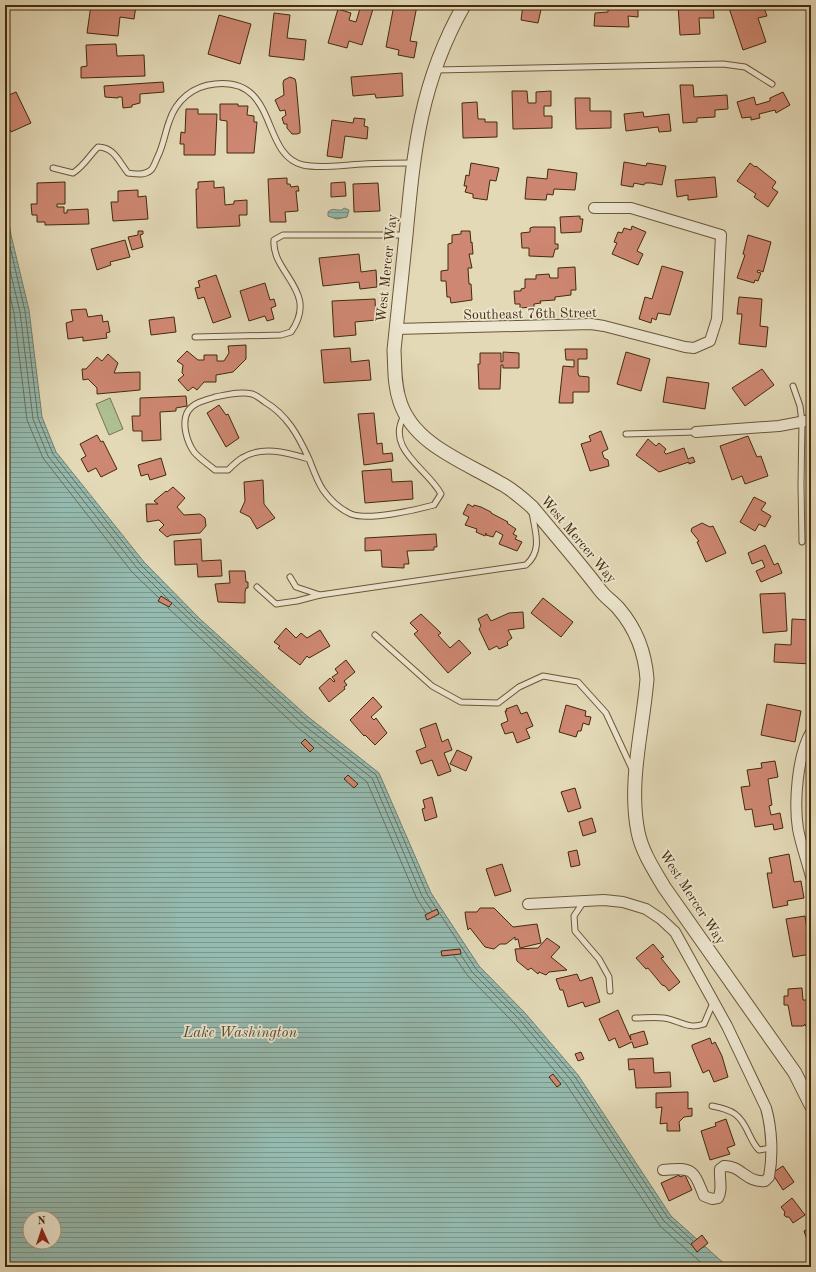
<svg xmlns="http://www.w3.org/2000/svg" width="816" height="1272" font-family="'Old Standard TT',serif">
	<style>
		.pitch { fill: #aec092; stroke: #78754e }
		.water { fill: url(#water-rules); stroke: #74806d; fill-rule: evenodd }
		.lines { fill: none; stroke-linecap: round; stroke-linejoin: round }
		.shore { stroke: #6c725d; stroke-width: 1 }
		.building { fill: #ce8772; stroke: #432a0b }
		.service-casing { stroke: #6b5636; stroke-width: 7 }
		.minor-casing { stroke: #6b5636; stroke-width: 12 }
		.tertiary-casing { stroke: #6b5636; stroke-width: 15 }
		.service { stroke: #ede6d0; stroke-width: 5 }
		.minor { stroke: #ede6d0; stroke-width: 10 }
		.tertiary { stroke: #ede6d0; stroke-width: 13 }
		.labels { text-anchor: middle; stroke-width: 3.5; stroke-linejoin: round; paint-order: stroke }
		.street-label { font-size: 14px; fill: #432a0b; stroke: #ede6d0 }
		.water-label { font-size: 15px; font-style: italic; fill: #584e34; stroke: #ede6d0 }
	</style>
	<defs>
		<pattern id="water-rules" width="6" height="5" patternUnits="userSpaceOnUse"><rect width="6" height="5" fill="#95baaf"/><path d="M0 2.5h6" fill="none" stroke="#7b978d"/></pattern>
	</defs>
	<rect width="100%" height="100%" fill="#e3d9b7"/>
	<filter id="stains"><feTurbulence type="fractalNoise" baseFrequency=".005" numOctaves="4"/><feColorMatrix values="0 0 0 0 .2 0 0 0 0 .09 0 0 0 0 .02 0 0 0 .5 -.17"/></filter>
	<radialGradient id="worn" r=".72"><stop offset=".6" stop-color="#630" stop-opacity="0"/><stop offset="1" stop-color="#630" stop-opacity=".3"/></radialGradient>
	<path class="pitch" d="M110,398L123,429L109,435L96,404Z"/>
	<g class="water">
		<path d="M5,203L11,235L29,310L42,417L56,452L144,562L200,619L307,716L379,773L431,893L479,966L525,1013L578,1075L671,1216L728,1267H5ZM30,1218H54V1242H30Z"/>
		<path d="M344,208L349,210L347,217L337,219L328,216V212C333,207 336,211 342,210Z"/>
	</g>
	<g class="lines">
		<g class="shore">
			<path d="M5,225L25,311L38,418L53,454L141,565L197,621L305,719L376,775L427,894L436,908"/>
			<path d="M5,250L20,312L33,419L48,456L137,568L169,600"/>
			<path d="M5,275L14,313L27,420L43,458L132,572L159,598"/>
			<path d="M173,604L301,723L372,778L422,896L432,911"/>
			<path d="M168,608L297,727L367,782L417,899L426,913"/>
			<path d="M440,914L476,969L522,1016L575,1077L668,1218L693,1241"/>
			<path d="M461,955L472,972L519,1019L571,1080L664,1221L691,1245"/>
			<path d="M454,956L468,976L514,1023L566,1084L660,1226L706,1267"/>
		</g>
	</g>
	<g class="building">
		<path d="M91,5L136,6L134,19L120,17L118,36L87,33Z"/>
		<path d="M361,5L373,9L362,45L349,41L347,48L328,43L338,9L351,13L349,20L356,22Z"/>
		<path d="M394,5L417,6L410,41L417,42L414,58L398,55L399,50L386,47Z"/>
		<path d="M523,5H542L538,23L521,20Z"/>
		<path d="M608,5H638V17L628,16L629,27L594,26L595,13L608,12Z"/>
		<path d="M678,5H713L714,18H699L700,34L680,35Z"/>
		<path d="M728,5H763L767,16L758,18L766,42L743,50Z"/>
		<path d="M274,13L290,15L287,38L306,40L304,60L269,56Z"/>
		<path d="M219,15L251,24L240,64L208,54Z"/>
		<path d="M116,44L117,56L144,55L145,76L81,78V67L87,66L86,45Z"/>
		<path d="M402,73L403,96L376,98L375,94L353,96L351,77Z"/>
		<path d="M290,77L295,79L296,83L300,128V133L297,134H292L287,128V124H284L282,118L286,115L285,110L280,111L275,100L284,95L283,83L284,80Z"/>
		<path d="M163,82L164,92L140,94V103L132,105V107L123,108L122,97H118V98L105,97L104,86Z"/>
		<path d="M680,85H693L694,97L727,95L728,109L715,110V117L697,118V122L683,123Z"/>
		<path d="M5,91H7L9,95L16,92L31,123L11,132L6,122L5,123Z"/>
		<path d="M512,91H527L528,103H536V92L551,91V106H544V116H552V128L513,129Z"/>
		<path d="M783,92L790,105L776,113L775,110L759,114L760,118L751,120V117L742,118L737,102L754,97L756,105L770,101V98Z"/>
		<path d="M575,98H590V111H611V128L576,129Z"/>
		<path d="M477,102L478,119H485V122H497V137L463,138L462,103Z"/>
		<path d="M220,104H238V106H248L247,115L254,116V122H257L254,153H227V121L220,120Z"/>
		<path d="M186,109H198V114H217L215,155H184V144H180L181,132L185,133Z"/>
		<path d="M643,112L644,117L669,114L671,131L659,132L658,127L626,131L624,114Z"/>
		<path d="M354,118L365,119L364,126L368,127L367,139L345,136L342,158L327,156L332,120L353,123Z"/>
		<path d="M624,162L646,166L647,163L666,166L662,185L651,183H645L644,185L634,183L633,187L621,185Z"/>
		<path d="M471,163L499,168L496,181L490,180L487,200L473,198V194L465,192L467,186H464L466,175L469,176Z"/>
		<path d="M750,163L755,167L756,166L776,182L772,188L778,192L768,207L754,197L756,194L737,181Z"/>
		<path d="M548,169L577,173L575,190L554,189L553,195L547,194L546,200L525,199L527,177L547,179Z"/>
		<path d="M715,177L717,197L688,200V195L677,197L675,180Z"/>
		<path d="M287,178V184H290L291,187L298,186L299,191H296L298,211L285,212L286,222H270L268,179Z"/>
		<path d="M214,181V188L224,187L225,205L234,204V201L247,200V215H239L240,226L197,228L196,189H198V182Z"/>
		<path d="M65,182V204H57V207H64V213H67V210L88,209L89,224L45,225V222H37V215H32L31,204H37V183Z"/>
		<path d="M345,182L346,196L331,197V183Z"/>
		<path d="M378,183L380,211L354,212L353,184Z"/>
		<path d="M138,190V197L146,196L148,219L113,221L111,202H118V191Z"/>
		<path d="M580,216V219H583L581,232L561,233L560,217Z"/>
		<path d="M632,226L646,232L637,251L643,254L638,265L612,254L617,243L614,242L618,232L622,233L624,228L631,230Z"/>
		<path d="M533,227H555V244H558V249H555L553,257L529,256V248H522L521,233L530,232V228Z"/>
		<path d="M138,231H143V234L140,235L143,247L132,250L128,237L138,235Z"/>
		<path d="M461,231H470L471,243L472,242L473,254H469L472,268H468L469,284H471L472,300L451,303L450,297H447L446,281H441V271L448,270V244L452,243V235L461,234Z"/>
		<path d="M748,235L771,242L763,272L758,270L757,272L761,273L758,281L755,280L754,283L737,278L745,255L743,254Z"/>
		<path d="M125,240L130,257L110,262L111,265L97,270L91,249Z"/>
		<path d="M359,254L361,272L376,270L377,287L360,289L359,282L323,286L319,258Z"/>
		<path d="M662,266L683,272L670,315L658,313L656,320L652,318L651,323L639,319L645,297L652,299Z"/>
		<path d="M575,267L576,290H571V295L555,297V300L540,301L541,303L534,304V307L520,308V304H515L514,291H521V289L525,288V279H536V275L549,274L550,278H558V268Z"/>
		<path d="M216,275L231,317L213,323L204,297L198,299L195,288L200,287L198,281Z"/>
		<path d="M265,283L270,300L274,299L276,306L271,308L274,319L267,321L265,316L249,321L240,291Z"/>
		<path d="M739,297L762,299L760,326L768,327L766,347L739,344L742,314H737Z"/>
		<path d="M375,299L376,320L355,322L356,335L334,337L332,301Z"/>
		<path d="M86,309L88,317L102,315L103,322L108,321L110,332L106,333L107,338L83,341V337L68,339L66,323L73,321L71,310Z"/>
		<path d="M174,317L176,332L151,335L149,320Z"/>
		<path d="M246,345V359L233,372L216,375V382H204L197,390L193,387L188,391L178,380L184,375L182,373L183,365L177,361L187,351L198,360H204V355H217V361H224L229,353L228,346Z"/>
		<path d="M350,348L351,362L369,360L371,380L324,383L321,350Z"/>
		<path d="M565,349H587V359H578V373L579,376L589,377V392H573V403H559L563,366L574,367V360H566Z"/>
		<path d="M503,352L519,353V368H503V365H501L500,389H479L478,364H480V353H501V362L503,361Z"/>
		<path d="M626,352L650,359L641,391L617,384Z"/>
		<path d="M108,354L118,363L114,373L140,372V390L97,394V388L88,379L83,380L82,369H86L97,357L102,361Z"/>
		<path d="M762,369L774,385L745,406L732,388Z"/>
		<path d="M667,377L709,383L705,409L663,402Z"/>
		<path d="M186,396L187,406L176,408V411L160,412L161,440L142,441V431H133L132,416H140V398Z"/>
		<path d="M219,405L226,415L228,414L239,438L226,447L207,413Z"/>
		<path d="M374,413L377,444L382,443L383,454L392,453L393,461L364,465L358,414Z"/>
		<path d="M601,431L608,449L602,452L604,458L608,460L609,466L590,471L581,444L591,441L589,436Z"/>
		<path d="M97,435L101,442L103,441L117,469L101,477L96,468L88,472L81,459L86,456L80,444Z"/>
		<path d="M748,436L757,457L761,456L768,476L745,484L742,476L732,480L720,446Z"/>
		<path d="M648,439L656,446L659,443L666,449L664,452L666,454L684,448L688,459L693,457L695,462L689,464V462L659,472L636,455Z"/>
		<path d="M161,458L166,475L150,480L148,474L141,476L138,465Z"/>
		<path d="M391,469L392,482L412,481L413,499L365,503L362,471Z"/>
		<path d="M263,480L264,504L275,518L257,529L250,517L240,512L245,501L244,482Z"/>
		<path d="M173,487L185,498L177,507L184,515L200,514L205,518L206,526L200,533L171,535L167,537L159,530L164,525L159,520L147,522L146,504H158L154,501L166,491L167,492Z"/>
		<path d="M754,497L766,503L761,510L771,516L765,527L759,524L755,531L740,522Z"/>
		<path d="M468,504L473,507L474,505L481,507L491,512V513L508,522L507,523L516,529L513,534L517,536L515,539L522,542L517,551L499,544L503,535L496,531L493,537L486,535V533L485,536L476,532L477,529L465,525L469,517L463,514Z"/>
		<path d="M702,523L710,527L713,526L726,553L706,562L697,542L699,541L691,531L692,528Z"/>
		<path d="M436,534L437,547H434V550L407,551L409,564H404V568L382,567L381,550L365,551V538Z"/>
		<path d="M201,539L202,561L221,560L222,576L198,577L197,564L175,565L174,541Z"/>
		<path d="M765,545L774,565L778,563L782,573L761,582L756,571L765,567L762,560L752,564L748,553Z"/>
		<path d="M229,571H245L246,582H248V588H246L245,592V603L218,602L215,584L230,583Z"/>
		<path d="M785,593L787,631L763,633L760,594Z"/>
		<path d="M161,596L172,603L169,607L158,601Z"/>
		<path d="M543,598L573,622L561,637L531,613Z"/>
		<path d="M523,612L524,628L508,630L512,638L507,642L508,645L499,649L497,646L489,650L479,629L481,626L478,619L487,614L491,621L509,613Z"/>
		<path d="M421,614L441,633L438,635L450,648L459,640L471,653L448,673L414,634L418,631L410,623Z"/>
		<path d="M792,619L811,620V664L774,662L775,644L791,645Z"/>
		<path d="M286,628L296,638L301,633L307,638L320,630L330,646L309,658L307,656L300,665L278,648L280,646L274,642Z"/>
		<path d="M346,660L355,672L344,681L347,685L344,687L345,689L329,702L319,688L330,678L334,682L335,681L332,677L338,673L335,669Z"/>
		<path d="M373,697L382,707L371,717L374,720L376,718L387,733L375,745L365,735L364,736L350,720Z"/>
		<path d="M767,704L801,711L795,742L761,735Z"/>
		<path d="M517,705L521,714L527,712L533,726L526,729L530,738L517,743L513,732L505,734L501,724L508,721L505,711H507L506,709Z"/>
		<path d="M566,705L586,711L585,716L591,717L589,725L583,723L581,731H578L576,737L559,732Z"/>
		<path d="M436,723L442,742L448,739L452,750L444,753L451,771L438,776L432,760L421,764L416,751L426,747L420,729Z"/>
		<path d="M305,739L314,748L310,752L301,743Z"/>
		<path d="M457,750L472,757L466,771L450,764Z"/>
		<path d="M775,761L778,777L768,779L772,805L769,806L771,815L780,813L783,828L774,830L773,824L755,827L752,809L745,810L741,787L750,786L747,770L762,768L761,763Z"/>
		<path d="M348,775L358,784L354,788L344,779Z"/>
		<path d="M575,788L581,808L568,812L561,792Z"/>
		<path d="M432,797L437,817L425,821L422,809L425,808L423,800Z"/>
		<path d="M592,818L596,832L583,836L579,822Z"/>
		<path d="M577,850L580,865L571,867L568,852Z"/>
		<path d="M789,854L794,882L801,881L804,898L787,901L788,905L773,908L767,873H772L769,858Z"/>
		<path d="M502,864L511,891L495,896L486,869Z"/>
		<path d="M480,908H494L513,927L537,924L541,943L520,948L518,939L515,940V937L506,944H500L494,949L485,947L470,928L468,930L466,920L465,912H477Z"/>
		<path d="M437,909L439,914L427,920L425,915Z"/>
		<path d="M805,916L808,936H811V954L793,957L786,919Z"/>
		<path d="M547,938L560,947L551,957L567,970L549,972L546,975L539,972L538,974L531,968L528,970L517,961L515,949L538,948Z"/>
		<path d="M653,944L664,957L661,958L680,982L669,991L665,986L662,985L648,968L646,969L636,958Z"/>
		<path d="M460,949L461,954L442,956L441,951Z"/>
		<path d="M577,974L580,981L592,977L600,1002L585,1007L583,1002L568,1007L563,990H560L556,979Z"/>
		<path d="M802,988L803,1000H807V1008H809L810,1018H811V1029V1025L805,1026V1024L803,1026H792L788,1005H784V996H788V989Z"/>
		<path d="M618,1010L631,1040L630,1035L644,1031L648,1044L634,1048L632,1042L619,1048L615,1038L609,1041L599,1019Z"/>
		<path d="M710,1038L712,1044L715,1042L722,1056L728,1077L714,1082L709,1070L703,1073L692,1047V1045Z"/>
		<path d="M581,1052L584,1059L578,1061L575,1054Z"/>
		<path d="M653,1058L654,1073L670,1072L671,1087L636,1088L634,1069L629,1070L628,1059Z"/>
		<path d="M553,1074L561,1084L557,1087L549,1077Z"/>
		<path d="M688,1092V1109L692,1108V1116L684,1117L679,1122L680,1131H667V1123L660,1124L662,1107L656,1108V1093Z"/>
		<path d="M726,1119L735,1145L727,1148L730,1154L710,1160L701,1131L716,1126L715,1123Z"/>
		<path d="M783,1166L794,1182L783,1190L772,1173Z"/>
		<path d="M679,1175L680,1177L685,1175L692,1190L669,1201L661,1183Z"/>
		<path d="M792,1198L805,1215L793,1223L789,1217H786L784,1215L785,1212L781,1207Z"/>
		<path d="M811,1227V1247L810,1248L804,1231Z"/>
		<path d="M702,1235L708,1243L697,1252L691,1244Z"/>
	</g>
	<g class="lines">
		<g class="service-casing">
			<g id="service">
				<path d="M436,70L723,64L745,67L772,84"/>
				<path d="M53,168L73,173C84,166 89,156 98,147C114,147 119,162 128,173C136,174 144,176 151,170C154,167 156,160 158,156C163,146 165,133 169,122C176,100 193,86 215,84C279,77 260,155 303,165C317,168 335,166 349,165C370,163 391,163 412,163"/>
				<path d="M195,337L281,335L291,332C320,291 271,273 274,240L283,235H405"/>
				<path d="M793,386L800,406L802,422L801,485L802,542"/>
				<path d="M626,434L696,432"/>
				<path d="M309,459C298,435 287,415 265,402C261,399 256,395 252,394C240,391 226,395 215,397C206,400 194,402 188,411C181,423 187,442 194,452C200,459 208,464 215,470H228C232,466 237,461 242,458C262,445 288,453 309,459C313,469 317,481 323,490C330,500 340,509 351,514C368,521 416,510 434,505L441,494C428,469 385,449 404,416"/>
				<path d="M257,587L276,604L297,601L320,595L296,587L290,577"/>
				<path d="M320,595L526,565C543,550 535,532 532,512"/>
				<path d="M375,635L432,686L461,702L498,703L519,687L543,676L578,682L606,713L632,769"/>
				<path d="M584,901L574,916L575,931L599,959L609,977L610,991"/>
				<path d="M635,1018C644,1018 654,1017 664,1018C679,1020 688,1030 704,1024L713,1003"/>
				<path d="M712,1106C733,1110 740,1114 749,1134C752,1140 754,1145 759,1150L771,1148"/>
			</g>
		</g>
		<g class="minor-casing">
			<g id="minor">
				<path d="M396,329L591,324L604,326L685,347L694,348L710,341L717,319L721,235L631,208H594"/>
				<path d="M696,432L779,426L811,420"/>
				<path d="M811,732C797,756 794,803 798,829C801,845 807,861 811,877"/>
				<path d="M528,904L604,900L623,902L646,909L661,919L675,932L727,1026L766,1108C772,1129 773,1156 769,1177L765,1181C746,1183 741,1165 724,1166L720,1169C719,1178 723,1190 718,1198L712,1199L704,1196C693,1169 693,1167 663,1170"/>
			</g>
		</g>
		<g class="tertiary-casing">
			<path id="tertiary" d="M464,5C420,83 414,149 406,235C402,274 398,312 394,350C395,368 394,385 400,402C414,445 465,462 500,483C512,489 522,498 532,507C554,534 578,561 600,590C605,597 613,602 619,609C637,630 645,652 647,679C643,729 628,782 638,832C642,852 654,870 664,887L795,1073L811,1105"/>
		</g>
		<use href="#service" class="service"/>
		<use href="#minor" class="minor"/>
		<use href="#tertiary" class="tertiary"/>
	</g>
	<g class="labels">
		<g class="street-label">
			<text transform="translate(386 268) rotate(-84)" y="5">West Mercer Way</text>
			<text transform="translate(530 313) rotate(-1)" y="5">Southeast 76th Street</text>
			<text transform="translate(579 539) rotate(50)" y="5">West Mercer Way</text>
			<text transform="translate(693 897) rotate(57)" y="5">West Mercer Way</text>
		</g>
		<g class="water-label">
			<text x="240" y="1037">Lake Washington</text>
		</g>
	</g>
	<rect width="816" height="1272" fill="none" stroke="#e3d9b7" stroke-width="20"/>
	<rect x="6" y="6" width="804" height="1260" fill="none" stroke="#432a0b" stroke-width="2"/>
	<rect x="10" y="10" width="796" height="1252" fill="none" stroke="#432a0b"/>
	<g transform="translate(42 1230) rotate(357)"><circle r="19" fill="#ede6d0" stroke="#a99b81"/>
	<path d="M0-3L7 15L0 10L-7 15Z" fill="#8f2418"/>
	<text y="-6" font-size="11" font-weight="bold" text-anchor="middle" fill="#432a0b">N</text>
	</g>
	<rect width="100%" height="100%" filter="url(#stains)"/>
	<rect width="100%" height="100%" fill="url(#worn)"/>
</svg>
